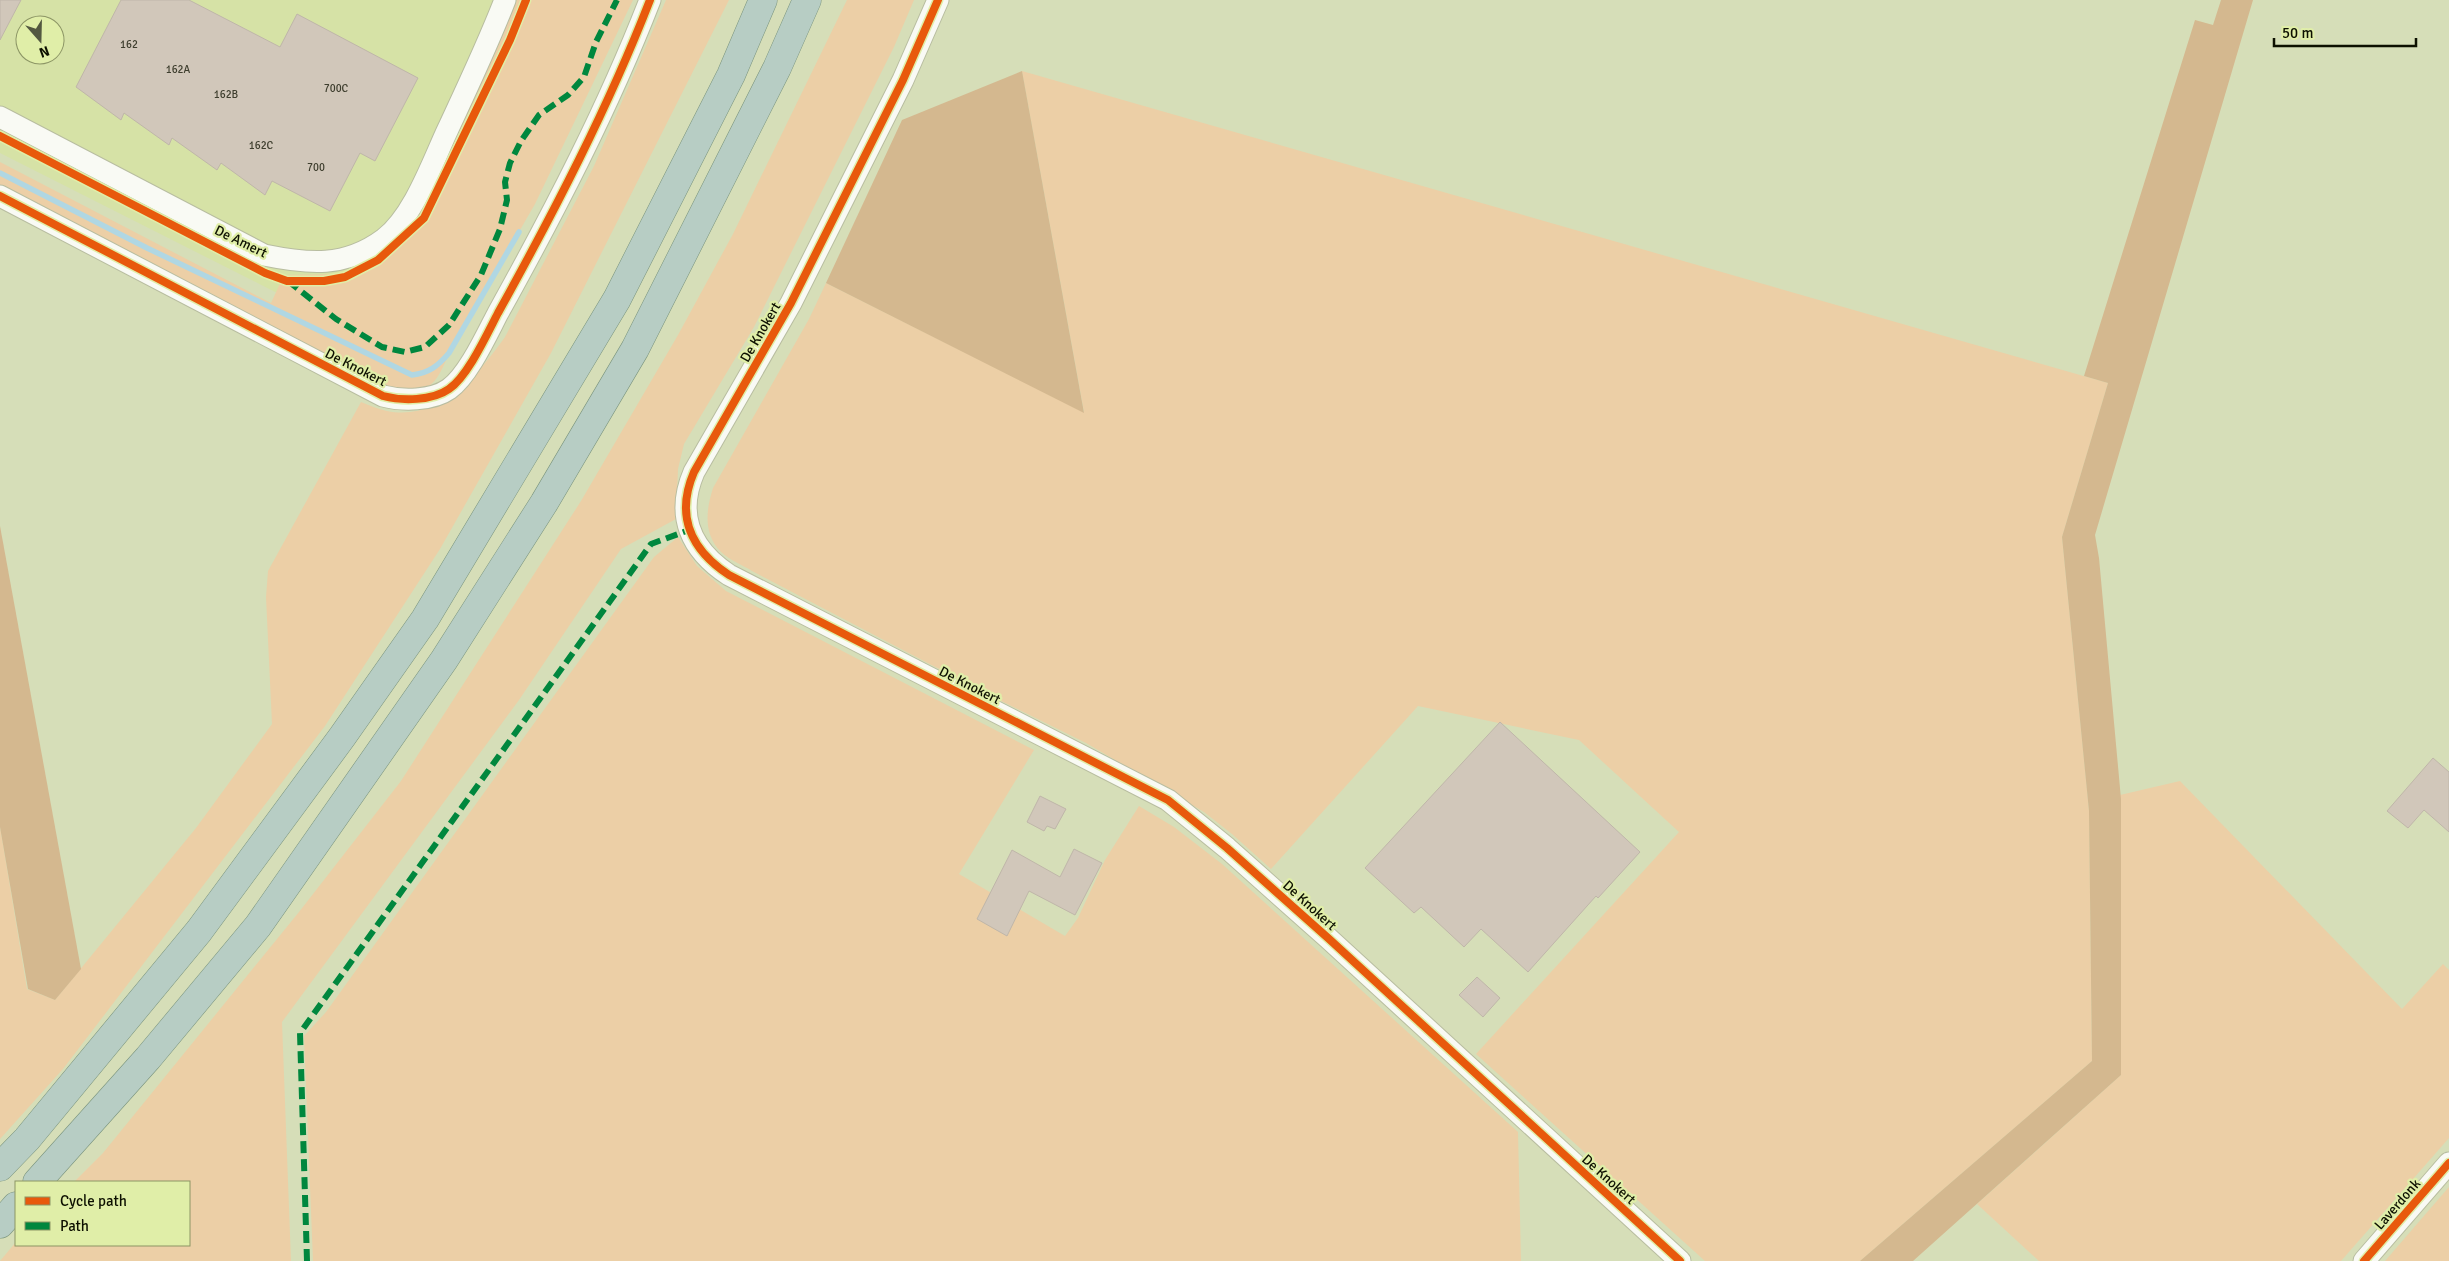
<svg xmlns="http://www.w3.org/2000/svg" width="2449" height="1261" font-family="Signika,sans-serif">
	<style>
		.built { fill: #d6e2a6; fill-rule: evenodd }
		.green { fill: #eccfa6 }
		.forest { fill: #d4b88f }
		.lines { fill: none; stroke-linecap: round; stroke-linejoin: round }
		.stream { stroke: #b0d7e3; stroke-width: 5.5 }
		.building { fill: #d1c7ba; stroke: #bfb6a9 }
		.minor-casing { stroke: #b8bda0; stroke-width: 23 }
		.highway-casing { stroke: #79937d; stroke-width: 29 }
		.minor { stroke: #f9faf4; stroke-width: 21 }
		.highway { stroke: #b7cdc4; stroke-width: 28 }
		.quiet { stroke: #00873e; stroke-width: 6; stroke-dasharray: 12 6; stroke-linecap: butt }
		.cycleway-casing { stroke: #e0eea8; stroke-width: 11 }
		.cycleway { stroke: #e8590c; stroke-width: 8 }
		.labels { text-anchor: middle; stroke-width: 4.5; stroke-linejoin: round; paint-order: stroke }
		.number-label { font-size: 11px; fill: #3e3e2e }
		.street-label { font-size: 14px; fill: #0d1000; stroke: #e0eea8 }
	</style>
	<rect width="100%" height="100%" fill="#d6deb8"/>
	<path class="built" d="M0,0H538L376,303L291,300L0,153ZM25,25H55V55H25Z"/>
	<g class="green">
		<path d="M517,0H633L535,204L449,353C437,382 433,390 401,395L0,185V162L271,303L284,275L341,274L372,267L396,249L475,98Z"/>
		<path d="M666,0H729L551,353L440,549L325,726L63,1069L0,1139V827L27,989L55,1000L196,828L272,724L266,597L268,571L361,402C369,405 378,409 387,411C438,422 479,374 505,337L594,166Z"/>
		<path d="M847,0H914L894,47L754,327L684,444L678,469L676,519L621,549L519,700L282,1022L291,1261H0L16,1242V1245H189V1182H74L103,1153L299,912L401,781L581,501L678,335L733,234Z"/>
		<path d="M1022,71L2108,383L2062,537L2089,811L2092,1061L1860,1261H1705L1476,1054L1679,832L1579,740L1418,706L1271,869L1232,834L1204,812L1086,743L987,694L752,571C743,565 729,560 721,552C703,534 706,510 713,488L809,319L826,283L1084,412Z"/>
		<path d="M678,537L697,566L726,591L1034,750L959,874L1065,936L1078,918L1105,860L1139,806L1174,827L1222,864L1518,1132L1521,1261H313L304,1036L326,1012L654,557Z"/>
		<path d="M2180,781L2402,1009L2443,964L2449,970V1138L2341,1261H2039L1977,1204L2121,1075L2120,795Z"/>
		<path d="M2449,1187V1261H2385Z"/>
	</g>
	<g class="forest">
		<path d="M2221,0H2253L2095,535L2099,558L2121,799V1075L1913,1261H1860L2092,1061L2089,811L2062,537L2108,383L2084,376L2195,20L2213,25Z"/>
		<path d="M1022,71L1084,413L826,283L902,120Z"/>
		<path d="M0,526L81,969L55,1000L28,989L0,827Z"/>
	</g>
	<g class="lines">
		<path class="stream" d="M0,173L147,248L412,375C429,373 438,366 449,353L519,232"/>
	</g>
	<g class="building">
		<path d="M0,0H21L0,40Z"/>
		<path d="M121,0H189L280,47L297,14L418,78L375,161L360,153L330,211L272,181L265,195L221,163L217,170L172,138L169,145L124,113L121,120L76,87Z"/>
		<path d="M1500,722L1640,852L1598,898L1596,896L1528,972L1481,929L1464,947L1421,907L1414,913L1365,868Z"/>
		<path d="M2433,758L2449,772V832L2424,810L2408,828L2387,811Z"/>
		<path d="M1040,796L1066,809L1055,829L1047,826L1044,831L1027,822Z"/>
		<path d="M1074,849L1102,863L1075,915L1029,891L1007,936L977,919L1012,850L1060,877Z"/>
		<path d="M1477,977L1500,998L1483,1017L1459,995Z"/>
	</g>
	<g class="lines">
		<g class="minor-casing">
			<g id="minor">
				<path d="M938,0L903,80L791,303L694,472C675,516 691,550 729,575L1168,800L1227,848L1328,938L1680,1261"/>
				<path d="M0,117L264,255C308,264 345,268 384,239C414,216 432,163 448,129C468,86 488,44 505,0"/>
				<path d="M0,196L383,396C402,401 432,401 449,389C468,376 487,334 498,313C554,212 608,108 650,0"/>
				<path d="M2364,1261L2449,1163"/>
			</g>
		</g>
		<g class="highway-casing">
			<g id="highway">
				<path d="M0,1167L27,1139L199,931L342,737L425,619L617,299L731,75L763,0"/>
				<path d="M37,1182L148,1058L258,926L444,660L544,503L635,349L777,68L807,0"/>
				<path d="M0,1224L16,1206"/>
			</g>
		</g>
		<use href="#minor" class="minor"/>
		<use href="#highway" class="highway"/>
		<g class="quiet">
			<path d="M288,281L336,319L382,347L405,352L425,347L449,325L481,275L500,229L507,200L505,182L510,163L521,141L539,115L568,95L584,77L596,42L617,0"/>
			<path d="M307,1261L300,1033L651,544L689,530"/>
		</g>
		<g class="cycleway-casing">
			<g id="cycleway">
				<path d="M938,0L903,80L791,303L694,472C675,516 691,550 729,575L1168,800L1227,848L1328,938L1680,1261"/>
				<path d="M0,136L265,273L287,281H324L345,277L378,260L424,218L510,40L526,0"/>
				<path d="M0,196L383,396C402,401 432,401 449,389C468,376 487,334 498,313C554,212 608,108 650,0"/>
				<path d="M2364,1261L2449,1163"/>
			</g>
		</g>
		<use href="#cycleway" class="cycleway"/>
	</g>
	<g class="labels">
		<g class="number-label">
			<text x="129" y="48">162</text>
			<text x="178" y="73">162A</text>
			<text x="336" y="92">700C</text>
			<text x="226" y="98">162B</text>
			<text x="261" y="149">162C</text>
			<text x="316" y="171">700</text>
		</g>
		<g class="street-label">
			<text transform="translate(241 241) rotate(26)" y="5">De Amert</text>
			<text transform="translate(760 332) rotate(-60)" y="5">De Knokert</text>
			<text transform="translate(356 367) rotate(27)" y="5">De Knokert</text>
			<text transform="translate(970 685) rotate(27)" y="5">De Knokert</text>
			<text transform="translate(1310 905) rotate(42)" y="5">De Knokert</text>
			<text transform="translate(1609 1179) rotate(42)" y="5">De Knokert</text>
			<text transform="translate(2397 1204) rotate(-49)" y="5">Laverdonk</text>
		</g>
	</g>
	<rect x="15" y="1181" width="175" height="65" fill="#e0eea8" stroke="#8c9565"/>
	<rect x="25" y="1197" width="25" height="8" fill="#e8590c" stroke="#8c9565"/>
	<text x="60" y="1206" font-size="15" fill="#0d1000">Cycle path</text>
	<rect x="25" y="1222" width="25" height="8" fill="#00873e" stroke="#8c9565"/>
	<text x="60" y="1231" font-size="15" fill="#0d1000">Path</text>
	<g transform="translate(40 40) rotate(160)"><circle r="24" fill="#e0eea8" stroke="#8c9565"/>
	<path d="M0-4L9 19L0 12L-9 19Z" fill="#535840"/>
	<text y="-8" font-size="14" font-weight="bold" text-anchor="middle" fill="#0d1000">N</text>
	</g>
	<path d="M2274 38v8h142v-8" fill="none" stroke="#0d1000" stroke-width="2.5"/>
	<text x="2282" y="38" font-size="15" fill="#0d1000" stroke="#e0eea8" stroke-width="4" paint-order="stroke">50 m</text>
</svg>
